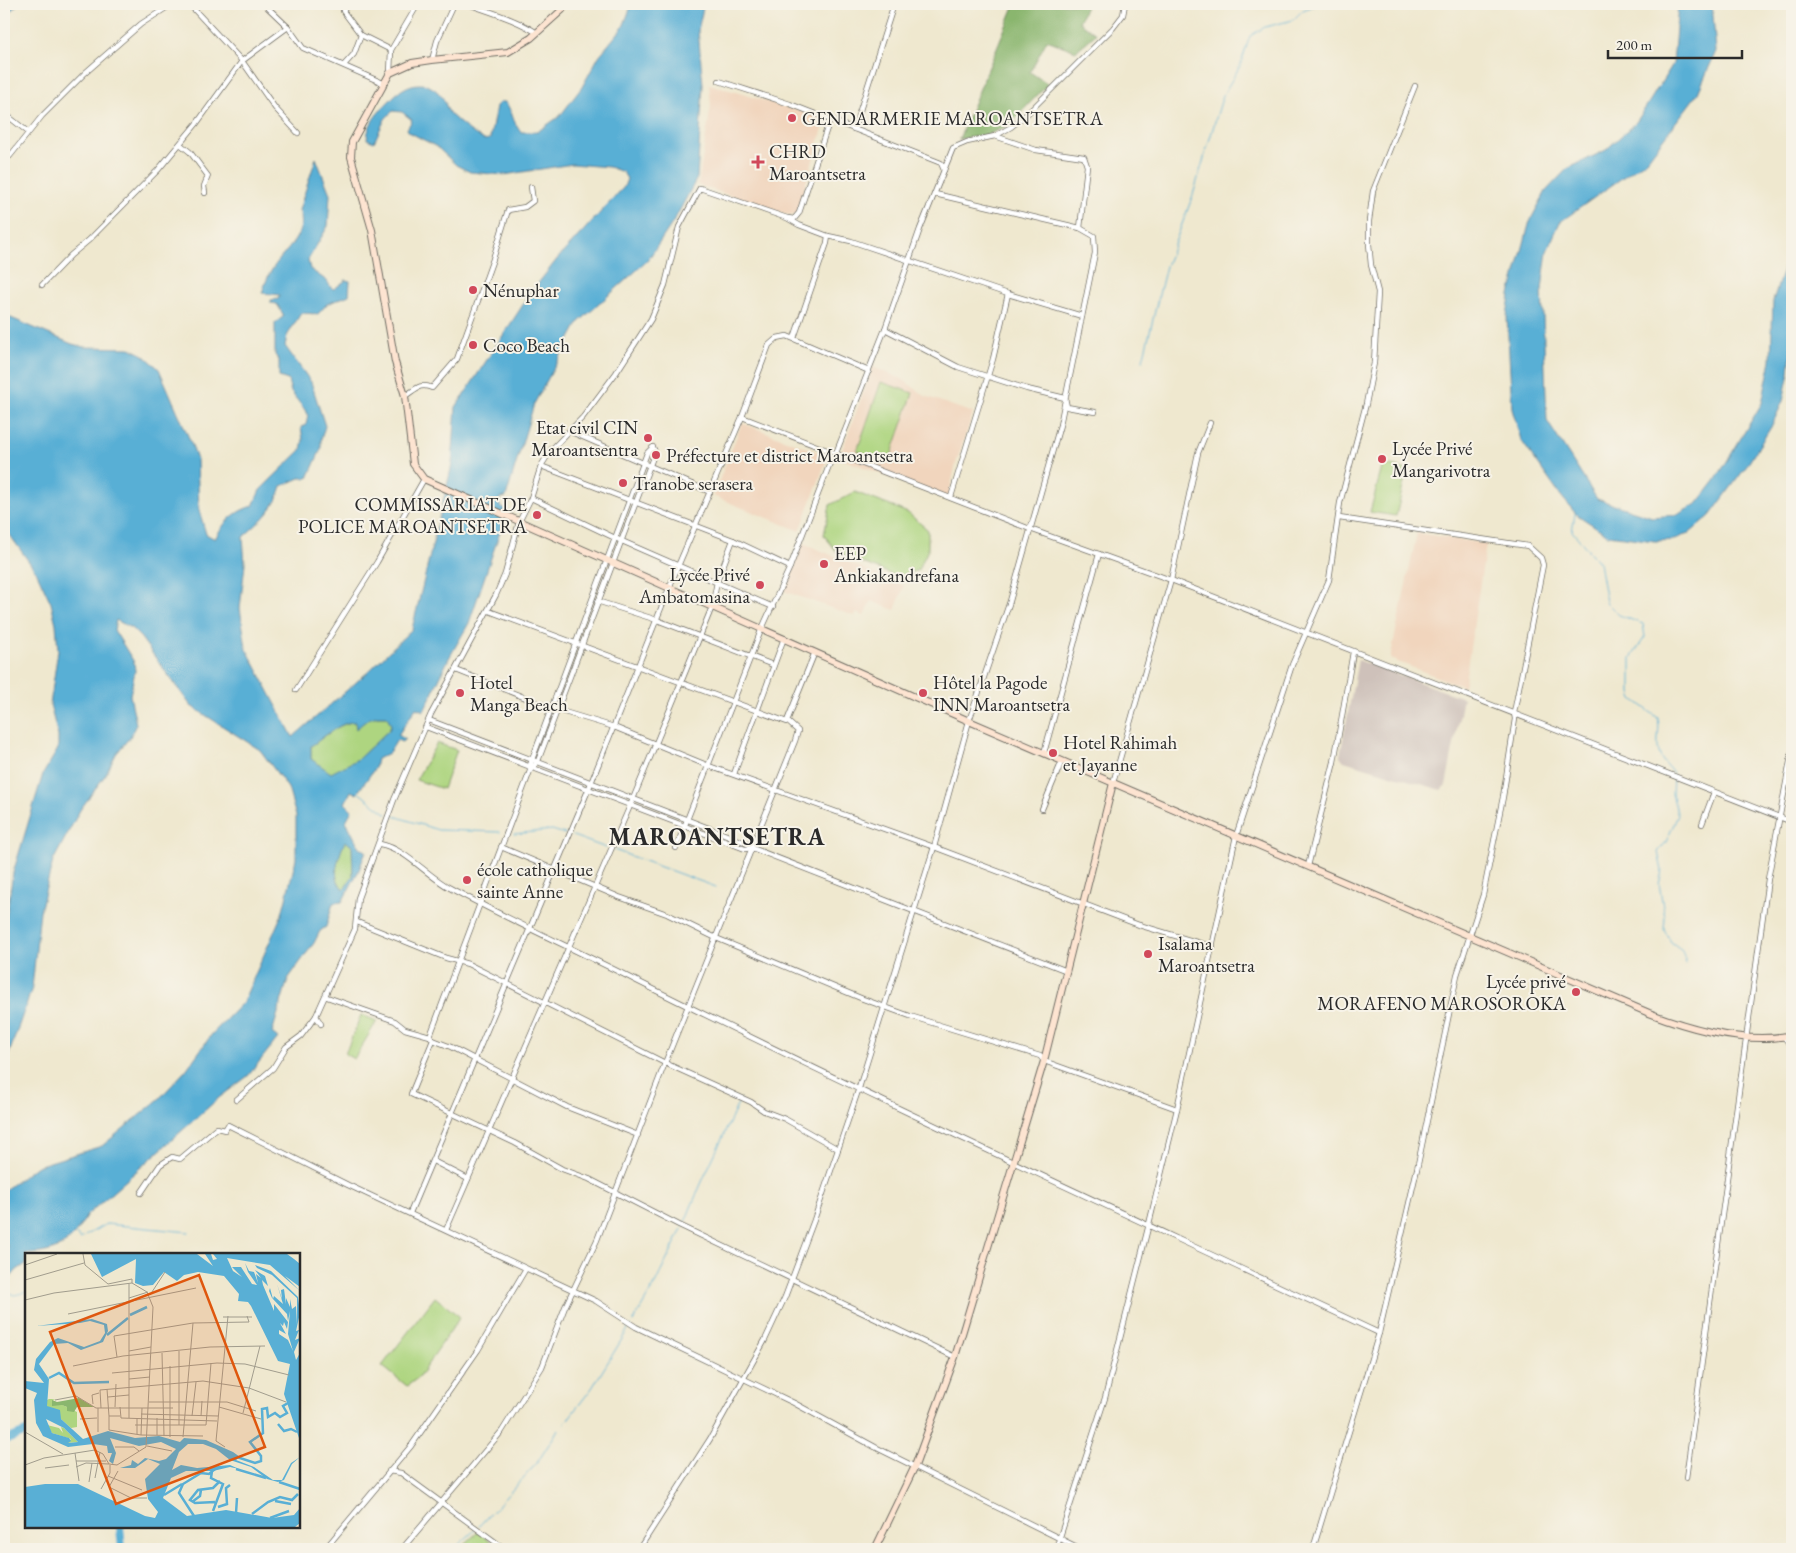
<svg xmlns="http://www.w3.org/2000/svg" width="1796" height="1553" font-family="'EB Garamond',serif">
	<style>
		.built { fill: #f1d5bd }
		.industrial { fill: #cec1ba }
		.green { fill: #aed580; stroke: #6c8056 }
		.forest { fill: #8ab66e; stroke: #5a704c }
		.water { fill: #59afd5; stroke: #426d80; fill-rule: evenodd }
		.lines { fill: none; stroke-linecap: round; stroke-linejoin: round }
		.stream { stroke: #59afd5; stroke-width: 1 }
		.river { stroke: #59afd5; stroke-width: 8 }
		.street-casing { stroke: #706d64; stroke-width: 6 }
		.secondary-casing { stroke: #706d64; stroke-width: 8 }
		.street { stroke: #fff; stroke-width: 4.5 }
		.secondary { stroke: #fde4d1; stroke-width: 6 }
		.poi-dot { fill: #d1495b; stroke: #f7f3e8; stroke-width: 2 }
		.labels { text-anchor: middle; stroke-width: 4; stroke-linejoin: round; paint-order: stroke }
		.poi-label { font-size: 19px; fill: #2b2b2b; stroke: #f7f3e8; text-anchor: start }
		.district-label { font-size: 24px; font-weight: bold; letter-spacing: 1px; fill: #2b2b2b; stroke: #f7f3e8 }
		.inset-river { fill: none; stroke: #59afd5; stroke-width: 2.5 }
		.inset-road { fill: none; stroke: #a19c8d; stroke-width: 1 }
		.view { fill: #df570e; fill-opacity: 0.15; stroke: #df570e; stroke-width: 2.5 }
		.inset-edge { fill: none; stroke: #2b2b2b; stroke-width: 2.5 }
	</style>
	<rect width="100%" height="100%" fill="#f7f3e8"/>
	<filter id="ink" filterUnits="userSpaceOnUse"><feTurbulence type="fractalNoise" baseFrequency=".02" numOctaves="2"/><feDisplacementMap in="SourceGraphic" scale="10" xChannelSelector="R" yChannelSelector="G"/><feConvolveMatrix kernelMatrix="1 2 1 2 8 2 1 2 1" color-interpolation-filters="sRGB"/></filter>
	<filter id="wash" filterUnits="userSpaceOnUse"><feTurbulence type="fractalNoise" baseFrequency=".0096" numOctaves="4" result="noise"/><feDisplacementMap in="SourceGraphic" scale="20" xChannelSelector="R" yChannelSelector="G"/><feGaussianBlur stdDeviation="1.12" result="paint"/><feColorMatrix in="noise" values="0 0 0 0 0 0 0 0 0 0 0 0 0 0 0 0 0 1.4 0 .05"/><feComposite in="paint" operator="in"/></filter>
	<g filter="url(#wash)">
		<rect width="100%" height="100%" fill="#efe8cf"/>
		<g class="built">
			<path d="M709,84L826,119L796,214L789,215L698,185L711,106Z"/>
			<path d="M873,367L902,379L925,396L973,413L956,463L948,498L839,458Z"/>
			<path d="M742,423L828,456L800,531L713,496Z"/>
			<path d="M1417,533L1486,544L1464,687L1390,659Z"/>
			<path d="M803,543L904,586L895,610L871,601L864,616L857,613L854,616L784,591Z"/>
		</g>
		<path class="industrial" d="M1358,660L1463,698L1446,785L1441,790L1344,761L1340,756Z"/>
		<g class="green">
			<path d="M881,382L913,393L889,462L857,451Z"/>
			<path d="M1383,464L1407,470L1396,516L1370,512Z"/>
			<path d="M855,492L908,513L928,530V550L918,570L898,577L838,553L824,535L830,505Z"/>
			<path d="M377,716H387L391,725L389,730L358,759L331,774L311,759V746C323,738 340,722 355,722L356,728L368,719Z"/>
			<path d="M437,743L457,750L443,789L416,780Z"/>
			<path d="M345,841L352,846L353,876L344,889C329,878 339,854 345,841Z"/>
			<path d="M361,1015L377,1021L354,1059L345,1054Z"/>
			<path d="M435,1297L460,1317L419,1377L407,1386L382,1366Z"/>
			<path d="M478,1532L501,1549H459Z"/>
		</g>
		<path class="forest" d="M1015,4H1087L1079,22L1096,34L1076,51L1047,40L1030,72L1048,84L1009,125L987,135L959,139Z"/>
		<g class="water">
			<path d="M4,4H18L4,17Z"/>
			<path d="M632,4H704L698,30L703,85L697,178L675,219L648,260L579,322L534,404L506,497L500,498L498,504L507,511L469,623L449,658L424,711L416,708L398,735L405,739L402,742L397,740L389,753L377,759L375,768L358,792L357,794L351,791L345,803L352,810L346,821L359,847L366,851L359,870L342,902L333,903L326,927L320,931L314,943L288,979L272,1033L278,1038L248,1076L220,1097L87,1215C72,1242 58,1254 26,1254V1264L17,1270L4,1285V1260L8,1246L4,1243V1192L6,1189L37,1166L102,1146L159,1099L186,1070L212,1034L243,1002L282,914L296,859V816L288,788L260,750L191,706L141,638L131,628L116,620L114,630L134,662L135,671L130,695L136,724L130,737L116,754L106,774L80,810L53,861L40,911L32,988L4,1068V932L13,873L43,774L58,749V736L50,705L58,650L56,624L51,603L37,573L4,527V315L72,344L84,347L130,348L144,355L159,369L192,445L197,460L199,510L206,534L215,539C223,523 234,511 253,506L260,490L301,450L303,440L301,427L306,425L308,414L291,392L288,380L279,377V360L275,355V323L284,316L277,304L271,303V300L278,299L280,295L262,293C265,284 268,275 273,268C285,250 309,233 299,210L316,158L330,194L328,226L308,260L310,269L327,281L331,288L334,289L346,280L350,281L349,295L327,304L318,314L301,313L287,336L285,346L311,382L325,426L321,440V449L308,478H300L282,486C276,508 260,522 243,537L245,564L240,608L246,648L293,737L369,671L412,629L452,465L456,407L532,291L558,258L624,187L627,179L623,172L609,167L572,164L504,175L470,172L456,165L437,147L409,132L407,129L412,120L402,112L393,111L385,119L374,142L367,139C368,121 379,112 390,100C406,83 426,76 442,97C446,102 446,109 450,114C460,124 472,133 484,140L490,139L496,106L500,102H505C513,111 513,124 521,132H537L560,116L582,87L599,56L623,27ZM377,716H387L391,725L389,730L358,759L331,773L311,759V746C323,738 341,721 355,722L356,729L368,719ZM345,841L352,846L353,876L344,889C329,879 340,854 345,841Z"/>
			<path d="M1678,4H1712L1716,51L1698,93L1647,160L1560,222L1547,251L1542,289L1547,421L1597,499L1652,517L1677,515L1698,503L1715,481L1762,403L1771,360L1773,301L1784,266L1792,249V341L1789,373L1783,401L1771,427L1746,467L1710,516L1691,532L1674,540L1655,541L1608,535L1576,514L1557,491L1521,440L1512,409L1507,317L1510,295L1530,221L1546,191L1567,169L1606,150L1637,121L1673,64Z"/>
		</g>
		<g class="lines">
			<g class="stream">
				<path d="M1143,360L1166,266L1192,198L1223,95L1240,66L1250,36L1265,27L1293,20L1303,10L1319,4"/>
				<path d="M1575,514L1572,531L1599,563L1606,602L1619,615L1643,624L1645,637L1631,658V693L1633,699L1658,718C1661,732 1654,744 1661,758C1664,764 1670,768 1673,774"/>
				<path d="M1673,778L1672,794L1678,815L1666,842L1658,852L1662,871L1659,884L1665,917L1664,929L1671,942L1682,950L1686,963"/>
				<path d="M358,792L387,814"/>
				<path d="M391,815L438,830L500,832"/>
				<path d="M514,834L552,830L565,834"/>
				<path d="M573,836L606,848"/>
				<path d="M614,850L716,887"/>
				<path d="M684,1225C700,1182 722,1141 740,1099"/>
				<path d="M76,1234L80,1239L106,1224L189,1232"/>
				<path d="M4,1290L15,1295L26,1292"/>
				<path d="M633,1322L655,1284L682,1229"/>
				<path d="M565,1423L592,1388L630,1326"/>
				<path d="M479,1526L537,1463L558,1430"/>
				<path d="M454,1549L475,1530"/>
			</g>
			<g class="river">
				<path d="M4,1441L26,1432"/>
				<path d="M120,1527L122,1549"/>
			</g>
		</g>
	</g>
	<g filter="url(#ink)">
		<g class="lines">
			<g class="street-casing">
				<g id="street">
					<path d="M189,4L242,61L275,108L298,133"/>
					<path d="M264,4L288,27L303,48L383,83"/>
					<path d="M468,4C490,12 518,20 537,33"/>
					<path d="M361,35L391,50"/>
					<path d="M432,60L437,41L454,4"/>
					<path d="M344,65L354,54L361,35L343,11L348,4"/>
					<path d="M390,73L391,50L418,4"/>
					<path d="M719,81L790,104L936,161L941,163L944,170"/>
					<path d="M4,113L28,132"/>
					<path d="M854,129L894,4"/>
					<path d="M995,136L1036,150L1084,157L1087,166L1080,228"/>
					<path d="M180,144L190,152L208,176L204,186L205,193"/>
					<path d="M4,159L10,156L42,116L85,73L141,24L172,4"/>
					<path d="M788,218L794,219L799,213L830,119"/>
					<path d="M828,236L851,241L1008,294L1082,316"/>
					<path d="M42,285L71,255L89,240L158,170L197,123L242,61L288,27"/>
					<path d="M885,329L958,367L1027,389L1065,398L1067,407L1095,412"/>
					<path d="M405,396C415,390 420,382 432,388L457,359L493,259L508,210L525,207L533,201L531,187"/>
					<path d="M742,417L1030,529L1171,580L1792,822"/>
					<path d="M569,431L710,492"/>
					<path d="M541,466L733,540L790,567"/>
					<path d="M951,497L993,359L1008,294"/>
					<path d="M531,498L615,538L773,607"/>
					<path d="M597,601L657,620L773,665"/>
					<path d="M489,611L787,722"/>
					<path d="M456,670L551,708L614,727L709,766L934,847L1139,925L1213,947"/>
					<path d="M296,690L377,562L424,479"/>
					<path d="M429,720L714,830L749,844L752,848L1067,971"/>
					<path d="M426,727L745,849L752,848"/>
					<path d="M1044,753L1099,554"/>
					<path d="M530,771L538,761L655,452L653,447L647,453L530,765V771L430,1036L433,1040L411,1094L515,1143L562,1169L589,1179L679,1225L955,1357"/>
					<path d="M734,774L784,638"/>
					<path d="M1113,783L1171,580L1198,453L1210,423"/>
					<path d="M1042,809L1062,761"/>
					<path d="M1702,824L1714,792"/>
					<path d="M380,844C406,849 427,876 450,888C511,921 574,949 635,980C881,1103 1130,1216 1379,1333"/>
					<path d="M501,847L619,897L667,914L716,938L863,999L910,1016L1040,1056L1044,1061L1177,1109"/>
					<path d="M676,848L760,633L790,567L830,463L836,453L885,329L920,229L953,148L967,142L995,136L1011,127L1027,114L1113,28L1123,15L1125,4"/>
					<path d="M1308,866L1334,762L1353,652"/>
					<path d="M357,922L446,958L468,964L665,1063L751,1102L764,1111L785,1119L838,1149"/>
					<path d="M327,997L395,1021L405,1029L430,1036"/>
					<path d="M321,1024L316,1016L355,929L358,898L394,800L431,714L496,595L505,574L519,522L531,498L541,466L551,450L583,417L616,373L651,319L665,285L679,227L700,188L787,218L799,225L828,236L827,243L794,338"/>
					<path d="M1784,1037L1792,1047"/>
					<path d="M433,1040L451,1047L567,1107L638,1135"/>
					<path d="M236,1100L273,1068L286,1047L301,1036L316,1016"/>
					<path d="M433,1161L468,1179"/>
					<path d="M141,1193L160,1165L172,1157L180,1159L217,1128L225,1130L228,1125L348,1185L596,1301L636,1327L794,1403L875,1447L1081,1549"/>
					<path d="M410,1213L589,788L678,566L742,417L769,345L777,338L787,336L869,371"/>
					<path d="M446,1230L633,799L712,607L717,582L733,540"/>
					<path d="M389,1471L401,1473L505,1549"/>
					<path d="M1686,1478L1768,879L1792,751"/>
					<path d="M325,1549L411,1446L478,1350L525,1270"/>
					<path d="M402,1549L502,1431L542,1367L565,1307L597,1240L665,1063L795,741L798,731L787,721L815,652"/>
					<path d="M639,1549L710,1439L765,1340L785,1297L814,1220L859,1088L934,847L969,721L1010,601L1060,425L1095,253L1094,236L1080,228L935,194"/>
					<path d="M1056,1549L1105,1398L1149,1224L1177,1109L1236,836L1292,665L1329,580L1340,503L1366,404L1374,363L1378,292L1371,265L1369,244V221L1373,191L1415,86"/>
					<path d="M1313,1549L1379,1333L1417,1169L1457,975L1483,895L1503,797L1515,719L1514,713L1543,565L1541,558L1528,546L1339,518"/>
				</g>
			</g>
			<g class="secondary-casing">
				<g id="secondary">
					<path d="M566,4L562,10L531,38L508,52L432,60L412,63L390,73L352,142L351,157L372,230L395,362L405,396L413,464L424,479L969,721L1649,1013C1691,1029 1747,1045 1792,1035"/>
					<path d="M875,1549L915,1466L955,1357L1044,1061L1113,783"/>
				</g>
			</g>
			<use href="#street" class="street"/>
			<use href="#secondary" class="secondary"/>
		</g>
	</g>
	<g class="poi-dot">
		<circle cx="792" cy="118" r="5"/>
		<path d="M755.5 154.5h5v5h5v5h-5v5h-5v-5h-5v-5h5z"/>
		<circle cx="473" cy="290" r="5"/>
		<circle cx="473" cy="345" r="5"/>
		<circle cx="648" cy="438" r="5"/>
		<circle cx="656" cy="455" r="5"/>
		<circle cx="1382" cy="459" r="5"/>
		<circle cx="623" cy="483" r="5"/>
		<circle cx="537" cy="515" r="5"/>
		<circle cx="824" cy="564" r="5"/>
		<circle cx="760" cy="585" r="5"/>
		<circle cx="460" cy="693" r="5"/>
		<circle cx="923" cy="693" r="5"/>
		<circle cx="1053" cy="753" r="5"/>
		<circle cx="467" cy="880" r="5"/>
		<circle cx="1148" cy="954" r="5"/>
		<circle cx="1576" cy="992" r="5"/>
	</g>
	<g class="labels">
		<g class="poi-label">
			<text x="802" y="125">GENDARMERIE MAROANTSETRA</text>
			<text x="769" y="158">CHRD<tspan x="769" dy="22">Maroantsetra</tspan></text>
			<text x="483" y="297">Nénuphar</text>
			<text x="483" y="352">Coco Beach</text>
			<text x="638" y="434" text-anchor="end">Etat civil CIN<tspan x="638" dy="22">Maroantsentra</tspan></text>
			<text x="1392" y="455">Lycée Privé<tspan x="1392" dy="22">Mangarivotra</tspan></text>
			<text x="666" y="462">Préfecture et district Maroantsetra</text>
			<text x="633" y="490">Tranobe serasera</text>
			<text x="527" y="511" text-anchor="end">COMMISSARIAT DE<tspan x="527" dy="22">POLICE MAROANTSETRA</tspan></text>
			<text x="834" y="560">EEP<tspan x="834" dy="22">Ankiakandrefana</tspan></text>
			<text x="750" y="581" text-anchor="end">Lycée Privé<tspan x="750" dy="22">Ambatomasina</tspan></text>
			<text x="470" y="689">Hotel<tspan x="470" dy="22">Manga Beach</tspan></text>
			<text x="933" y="689">Hôtel la Pagode<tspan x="933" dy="22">INN Maroantsetra</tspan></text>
			<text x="1063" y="749">Hotel Rahimah<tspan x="1063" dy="22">et Jayanne</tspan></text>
			<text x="477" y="876">école catholique<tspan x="477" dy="22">sainte Anne</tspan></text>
			<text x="1158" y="950">Isalama<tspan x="1158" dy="22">Maroantsetra</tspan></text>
			<text x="1566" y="988" text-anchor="end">Lycée privé<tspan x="1566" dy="22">MORAFENO MAROSOROKA</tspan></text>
		</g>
		<g class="district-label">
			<text x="717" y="845">MAROANTSETRA</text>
		</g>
	</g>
	<g transform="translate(25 1253)">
		<rect width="275" height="275" fill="#efe8cf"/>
		<path d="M24,146H31L27,147L52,159V174L46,175L36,166L25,163L20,148ZM22,172L34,175L38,180L36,174L39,175L53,189L42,190L46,186L27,180Z" fill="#aed580"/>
		<path d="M54,145L69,154H52L49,159L42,158V154L37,152L27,153V147L32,149Z" fill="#8ab66e"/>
		<path d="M66,1H172L188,13L180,1H186L188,7L192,6L188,1H262L269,6L275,11V34L260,23L275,38L245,12L202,5L208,18L217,24L207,14H216L227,31L232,32L223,19L220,10L224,18L229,19L233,30L231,21L236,25L230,17L240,23L243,33L237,27L238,32L249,58V51L263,69L262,76L259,69L258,73L255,70L261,81L254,77V81L263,87L268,98L263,81L265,58L263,68L262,61L247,45L244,38L245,35L248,46L249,43L258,51L252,31L257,46L256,37L259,36L261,51V45L265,54V46L267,56L271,53L272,72V45L247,22L232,15L230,12L246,18L273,44L275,60L271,78L274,77L270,87L275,85L269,99L271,107L275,100V188L259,141L265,111L253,108L226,53L223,49L213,48L214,41L199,23L173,19L159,22L152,28L139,19L128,32L118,33L110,30L111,6L77,24ZM67,66L82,71L83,78L78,89L56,97L43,90L29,91L14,111L24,126L22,153L35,157L36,166L58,186L83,178L110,185L134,183L155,189L159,185L181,187L208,199L215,204L211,207L229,214L248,227H257L266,210L275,204L267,211L259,227L253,229L242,226L226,214L205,207L191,196L178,191H163L154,199L147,217L156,212L172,215L205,212L214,216L205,214L188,218H161L146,225L138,245L162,263L201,257L247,265L269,262L275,255V270L270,274H0V234L20,231H53L120,263L130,265L133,259L123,246L120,226L135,211L123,206L110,215H95L106,212L107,207L113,211L120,205L134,208L141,206L151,196L136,189L114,193L85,185L91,200L88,211L84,208L87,200H83L82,193L68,191L43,194L18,183L11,170L9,147L12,140L0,135V128L19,130L9,117L11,106L25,89L33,85L59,94L75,88L80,80L79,72L65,68L55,70L11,73ZM21,166L39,175L53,189L43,190L46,188L44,185L27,180Z" fill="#59afd5" fill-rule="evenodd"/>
		<path class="inset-river" d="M105,62L122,54M82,82L103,65M24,125L34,120L49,130L84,129M253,171L259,178L266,176L272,179M212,204L230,210L236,208V203L225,189L238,180L237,156L242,155L243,164L250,160L255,164L262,160L258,153L263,150M211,216L241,225M187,218L186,225L198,231L188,258M254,229L275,236M139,242L157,231M250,248L266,251M167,249L175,243L176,237M190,249L170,250L165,247L173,237L188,235L195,228M193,254L202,251L201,235L205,232M211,260L212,245M227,261L243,249L255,244L267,247L273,241M169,263L154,240L158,231L176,220L184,221L190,216M245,265L264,258"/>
		<path class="inset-road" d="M58,1L60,12L83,31L107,26V30M0,12L32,1M0,27L59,10M125,42L140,19M104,45L123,39M0,47L29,40L107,30L122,39L128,54L121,194L92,212L84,211L78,201L70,197L19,205L0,212M43,61L171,35M198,64H227M104,98L126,94M137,100L139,183M92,104L89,83L168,70L224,69L222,63M48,113L98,103L185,94L240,93M145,113V184M87,120L192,110L220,111L264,122M104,126L125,124M82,136L84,163M83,144L104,142M30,147L51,143L71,155H148M124,149H202L231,158M68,151L67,142L74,140M90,154L91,131M95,154L96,165L192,168M194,154L236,166M76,155L75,137L178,128L224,135L261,149M218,160L235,93M116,161L193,163M95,163H84V177L116,182L178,183M167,163L171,129M176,163L177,148M104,165V31M132,165V182M55,166L72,165M110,172H181L186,110M154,172V98M0,179L38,201M73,179V155M112,181V165M116,182L117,155M158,184L168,70M122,193L147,198M90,194H109L114,198M200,194L191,188L203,63M50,200L54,228M51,208H81M51,214L61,210L84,211M20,215L44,212M93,218L84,234L106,245H122M83,223L117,237M70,225L75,199M64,229L67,210M76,236L85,220V212"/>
		<path class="view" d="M174,22L240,194L91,251L25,79Z"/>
		<rect width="275" height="275" class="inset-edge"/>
	</g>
	<rect width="1796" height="1553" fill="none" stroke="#f7f3e8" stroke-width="20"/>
	<path d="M1608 50v8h134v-8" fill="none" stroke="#2b2b2b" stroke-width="2.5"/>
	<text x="1616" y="50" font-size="15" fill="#2b2b2b" stroke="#f7f3e8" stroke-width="4" paint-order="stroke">200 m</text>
</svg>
